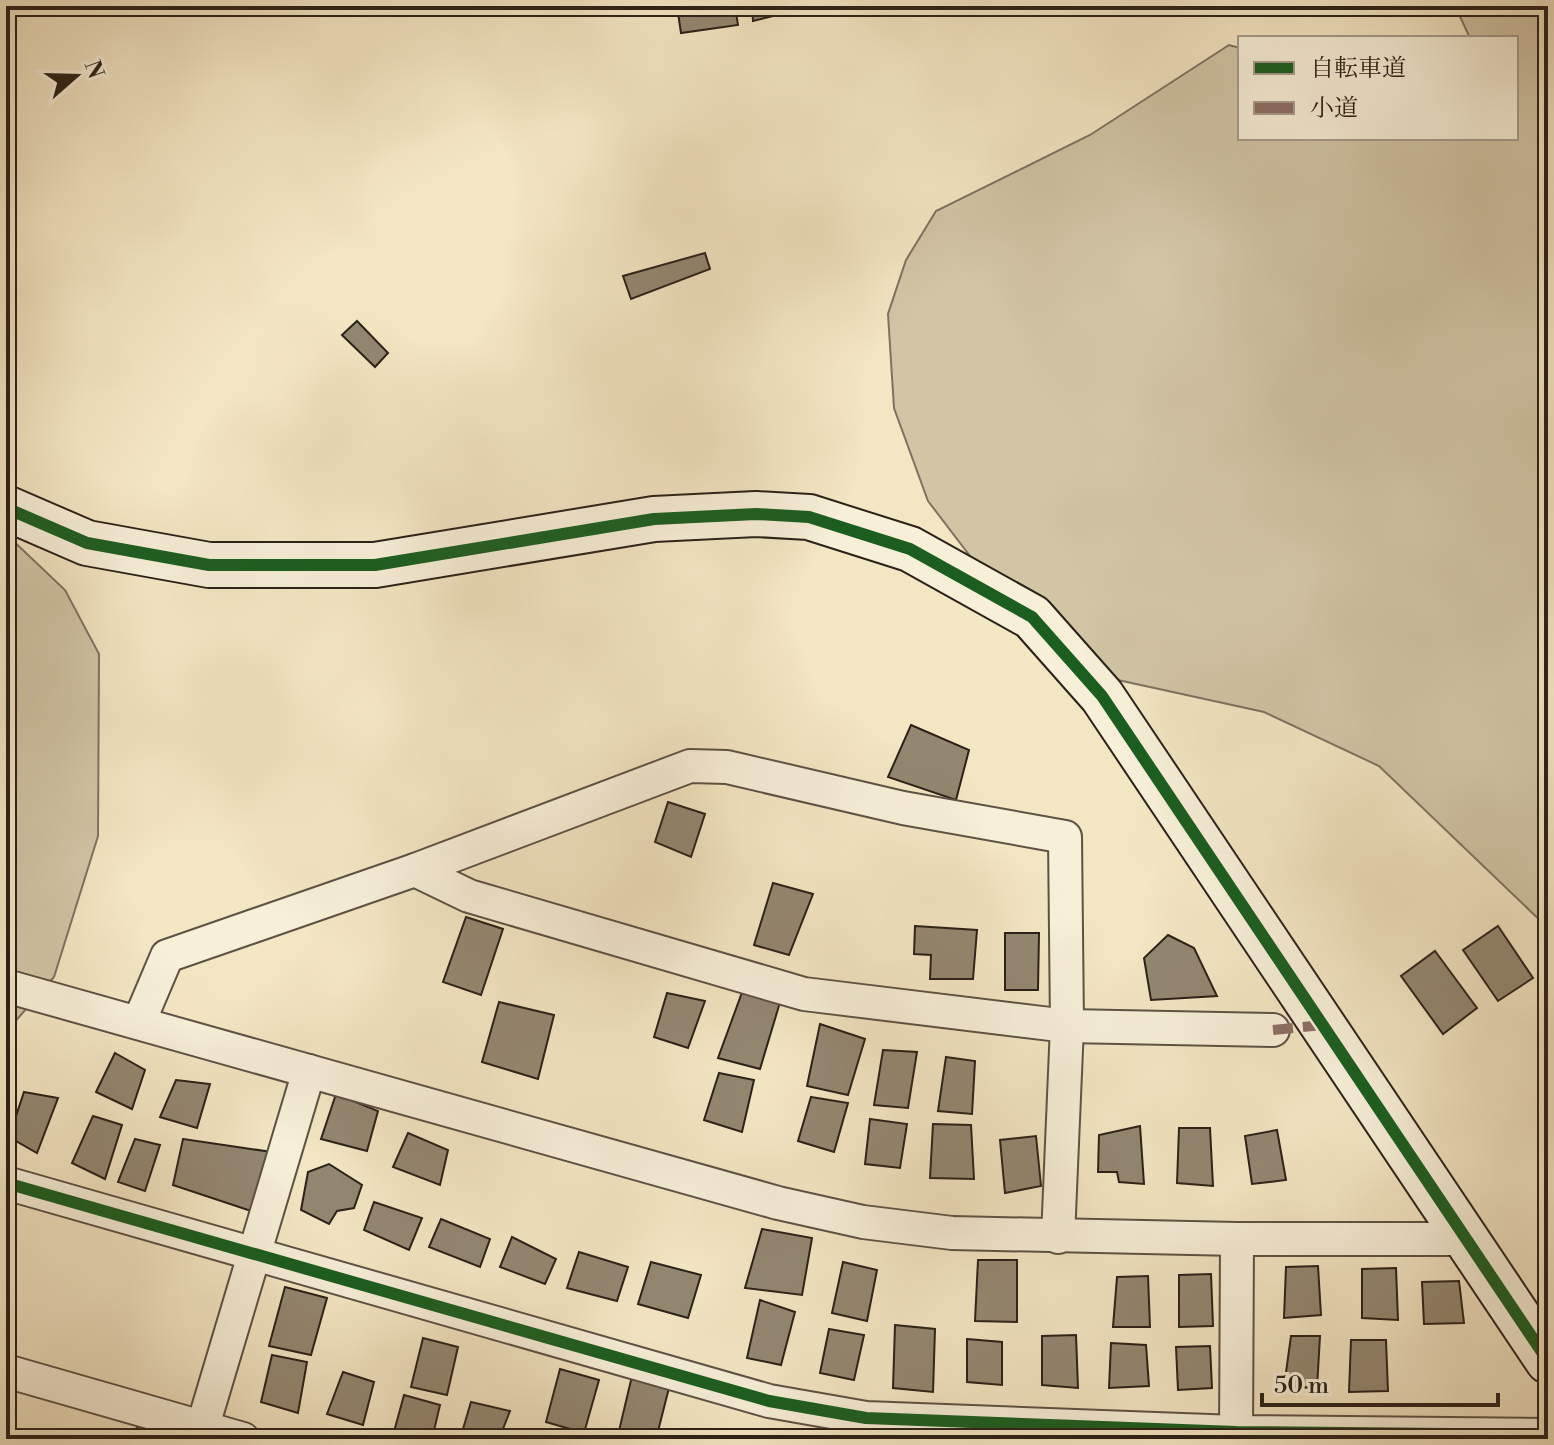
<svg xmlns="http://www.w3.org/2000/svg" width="1554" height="1445" font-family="'Libre Bodoni','Noto Serif JP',serif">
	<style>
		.green { fill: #d1c5a6; stroke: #7e7360; stroke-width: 2 }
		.building { fill: #938771; stroke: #2b2119; stroke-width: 2 }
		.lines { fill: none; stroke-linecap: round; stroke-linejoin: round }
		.street-casing { stroke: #5d5244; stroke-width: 36 }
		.secondary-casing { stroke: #2b2119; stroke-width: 48 }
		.street { stroke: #f7efd8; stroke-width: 32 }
		.secondary { stroke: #f7efd8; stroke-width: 44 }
		.quiet { stroke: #8d6e63; stroke-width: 10; stroke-dasharray: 20 10; stroke-linecap: butt }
		.cycleway-casing { stroke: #f7efd8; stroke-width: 17 }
		.cycleway { stroke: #1b5e20; stroke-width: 12 }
	</style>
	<rect width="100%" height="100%" fill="#f3e6c3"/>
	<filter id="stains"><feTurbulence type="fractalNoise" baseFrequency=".0025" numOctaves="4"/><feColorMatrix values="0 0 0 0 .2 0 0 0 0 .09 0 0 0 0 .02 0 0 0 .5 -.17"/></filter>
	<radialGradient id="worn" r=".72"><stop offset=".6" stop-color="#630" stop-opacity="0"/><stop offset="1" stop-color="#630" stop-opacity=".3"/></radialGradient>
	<g class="green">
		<path d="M1455,6H1548V928L1379,766L1264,712L1118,680L1002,598L928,501L894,408L888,314L906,260L936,211L1090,135L1229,45L1240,48V138H1516V38H1470Z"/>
		<path d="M6,534L65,590L99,654L98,836L54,977L6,1032Z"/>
	</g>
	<g class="building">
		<path d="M677,6H735L738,25L681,33Z"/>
		<path d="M752,6H774L777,15L753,21Z"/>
		<path d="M705,253L710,269L631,299L623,276Z"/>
		<path d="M357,321L388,353L375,367L342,335Z"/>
		<path d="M911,725L969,750L956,800L888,777Z"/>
		<path d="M668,802L705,814L691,857L655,842Z"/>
		<path d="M773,883L813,894L789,955L754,945Z"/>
		<path d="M466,917L503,929L481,995L443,982Z"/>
		<path d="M915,926L977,930L973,979H930L931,955L914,954Z"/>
		<path d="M1498,926L1533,978L1498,1001L1463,950Z"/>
		<path d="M1005,933H1039L1038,990H1005Z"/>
		<path d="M1168,935L1194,948L1217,996L1151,1000L1144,958Z"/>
		<path d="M1435,951L1477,1008L1443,1034L1401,976Z"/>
		<path d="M744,987L781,999L760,1069L718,1058Z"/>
		<path d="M667,993L705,1001L688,1048L654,1037Z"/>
		<path d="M499,1002L554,1015L538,1079L482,1062Z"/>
		<path d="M820,1024L865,1039L848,1095L807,1086Z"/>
		<path d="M883,1050L917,1052L908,1108L874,1105Z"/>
		<path d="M115,1053L145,1070L132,1109L96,1092Z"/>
		<path d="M946,1057L975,1061L972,1114L938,1111Z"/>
		<path d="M719,1073L754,1080L742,1132L704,1120Z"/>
		<path d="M176,1080L210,1084L197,1128L160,1117Z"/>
		<path d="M24,1092L58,1098L37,1153L9,1137Z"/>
		<path d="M336,1094L378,1111L367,1151L321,1139Z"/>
		<path d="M811,1097L848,1103L834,1152L798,1141Z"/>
		<path d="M93,1116L122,1125L105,1179L72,1163Z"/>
		<path d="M870,1119L907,1124L900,1168L865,1164Z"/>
		<path d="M933,1124L971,1125L974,1179L930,1178Z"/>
		<path d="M1140,1126L1144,1184L1119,1182L1117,1172H1098L1099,1135Z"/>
		<path d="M1179,1128H1210L1213,1186L1177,1183Z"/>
		<path d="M1277,1130L1286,1180L1252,1184L1245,1136Z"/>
		<path d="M408,1133L448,1150L440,1185L393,1167Z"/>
		<path d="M1036,1136L1041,1186L1005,1193L1000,1140Z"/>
		<path d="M135,1139L160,1145L145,1191L118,1182Z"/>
		<path d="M183,1139L272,1152L254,1212L173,1185Z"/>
		<path d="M329,1164L362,1185L354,1208L337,1211L329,1224L301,1210L308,1172Z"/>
		<path d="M374,1202L422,1218L409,1250L364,1230Z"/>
		<path d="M441,1219L490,1239L480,1267L429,1247Z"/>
		<path d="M762,1229L812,1238L802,1295L745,1288Z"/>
		<path d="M512,1237L556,1259L545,1284L500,1267Z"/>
		<path d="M579,1252L628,1267L617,1301L567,1288Z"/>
		<path d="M978,1260H1017V1322L975,1321Z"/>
		<path d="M651,1262L701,1275L688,1318L638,1304Z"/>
		<path d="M843,1262L877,1270L867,1321L832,1313Z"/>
		<path d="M1318,1266L1321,1315L1284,1318L1286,1267Z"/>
		<path d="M1396,1268L1398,1320L1362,1318V1269Z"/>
		<path d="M1211,1274L1213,1326L1179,1327V1275Z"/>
		<path d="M1148,1276L1150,1327H1113L1117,1277Z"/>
		<path d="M1459,1281L1464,1323L1424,1324L1422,1282Z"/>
		<path d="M285,1287L327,1298L311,1355L269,1346Z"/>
		<path d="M760,1300L795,1312L781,1365L747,1358Z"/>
		<path d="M895,1325L935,1329L933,1392L893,1388Z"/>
		<path d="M829,1329L864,1335L854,1380L820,1373Z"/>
		<path d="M1076,1335L1078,1388L1042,1385V1336Z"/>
		<path d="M1291,1336H1320L1317,1388L1284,1387Z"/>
		<path d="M423,1338L458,1347L447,1395L411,1387Z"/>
		<path d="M967,1339L1002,1342V1385L967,1382Z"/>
		<path d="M1351,1340H1386L1388,1391L1349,1392Z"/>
		<path d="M1111,1343L1146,1345L1149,1386L1109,1388Z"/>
		<path d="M1210,1346L1212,1388L1178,1390L1176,1347Z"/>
		<path d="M272,1355L307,1362L298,1413L261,1402Z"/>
		<path d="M560,1369L599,1380L584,1433L546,1422Z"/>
		<path d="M343,1372L374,1382L363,1425L327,1414Z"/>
		<path d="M632,1376L669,1388L656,1439H632L618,1435Z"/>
		<path d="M404,1395L440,1405L432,1439H392Z"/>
		<path d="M471,1402L510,1411L499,1439H460Z"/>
		<path d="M137,1427L176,1436L175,1439H134Z"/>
		<path d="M807,1430L845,1436L844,1439H805Z"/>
		<path d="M881,1432L915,1437V1439H880Z"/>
	</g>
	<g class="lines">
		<g class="street-casing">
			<g id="street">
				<path d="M415,870L469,896L804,994L1067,1026L1273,1030"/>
				<path d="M6,986L778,1203L863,1222L952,1233L1237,1239H1467"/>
				<path d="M139,1022L167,956L415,870L690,766L727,767L903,808L1065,837L1067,1026L1058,1237"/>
				<path d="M6,1183L769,1401L866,1418L1236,1432L1548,1435"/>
				<path d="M6,1371L243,1439"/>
				<path d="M199,1439L309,1071"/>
				<path d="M1236,1439L1237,1239"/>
			</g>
		</g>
		<g class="secondary-casing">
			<path id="secondary" d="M6,508L87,543L209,565H375L654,519L756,514L809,517L910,549L1032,617L1102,696L1548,1361"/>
		</g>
		<use href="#street" class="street"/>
		<use href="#secondary" class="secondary"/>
		<path class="quiet" d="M1273,1030L1323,1025"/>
		<g class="cycleway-casing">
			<g id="cycleway">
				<path d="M6,508L87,543L209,565H375L654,519L756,514L809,517L910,549L1032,617L1102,696L1548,1361"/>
				<path d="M6,1183L769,1401L866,1418L1236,1432L1548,1435"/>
			</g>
		</g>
		<use href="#cycleway" class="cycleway"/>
	</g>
	<rect width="1554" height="1445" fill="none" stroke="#f3e6c3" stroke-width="32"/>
	<rect x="8" y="8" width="1538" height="1429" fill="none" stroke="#2b2119" stroke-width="4"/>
	<rect x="16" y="16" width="1522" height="1413" fill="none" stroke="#2b2119" stroke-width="2"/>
	<rect x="1238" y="36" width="280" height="104" fill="#f7efd8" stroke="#a59d8c" stroke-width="2"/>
	<rect x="1254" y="62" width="40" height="12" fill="#1b5e20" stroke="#a59d8c" stroke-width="2"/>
	<text x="1310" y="76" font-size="24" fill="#2b2119">自転車道</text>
	<rect x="1254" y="102" width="40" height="12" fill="#8d6e63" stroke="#a59d8c" stroke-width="2"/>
	<text x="1310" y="116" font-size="24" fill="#2b2119">小道</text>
	<g transform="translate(76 76) rotate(70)" stroke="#f7efd8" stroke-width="6" paint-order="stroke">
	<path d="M0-6L14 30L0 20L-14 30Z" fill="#2b2119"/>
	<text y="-12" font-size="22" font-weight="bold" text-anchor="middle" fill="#2b2119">N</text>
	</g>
	<path d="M1262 1393v12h236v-12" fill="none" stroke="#2b2119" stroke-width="4"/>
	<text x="1274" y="1393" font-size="24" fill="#2b2119" stroke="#f7efd8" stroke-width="6" paint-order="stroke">50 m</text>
	<rect width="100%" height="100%" filter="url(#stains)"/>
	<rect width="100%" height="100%" fill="url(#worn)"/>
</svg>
